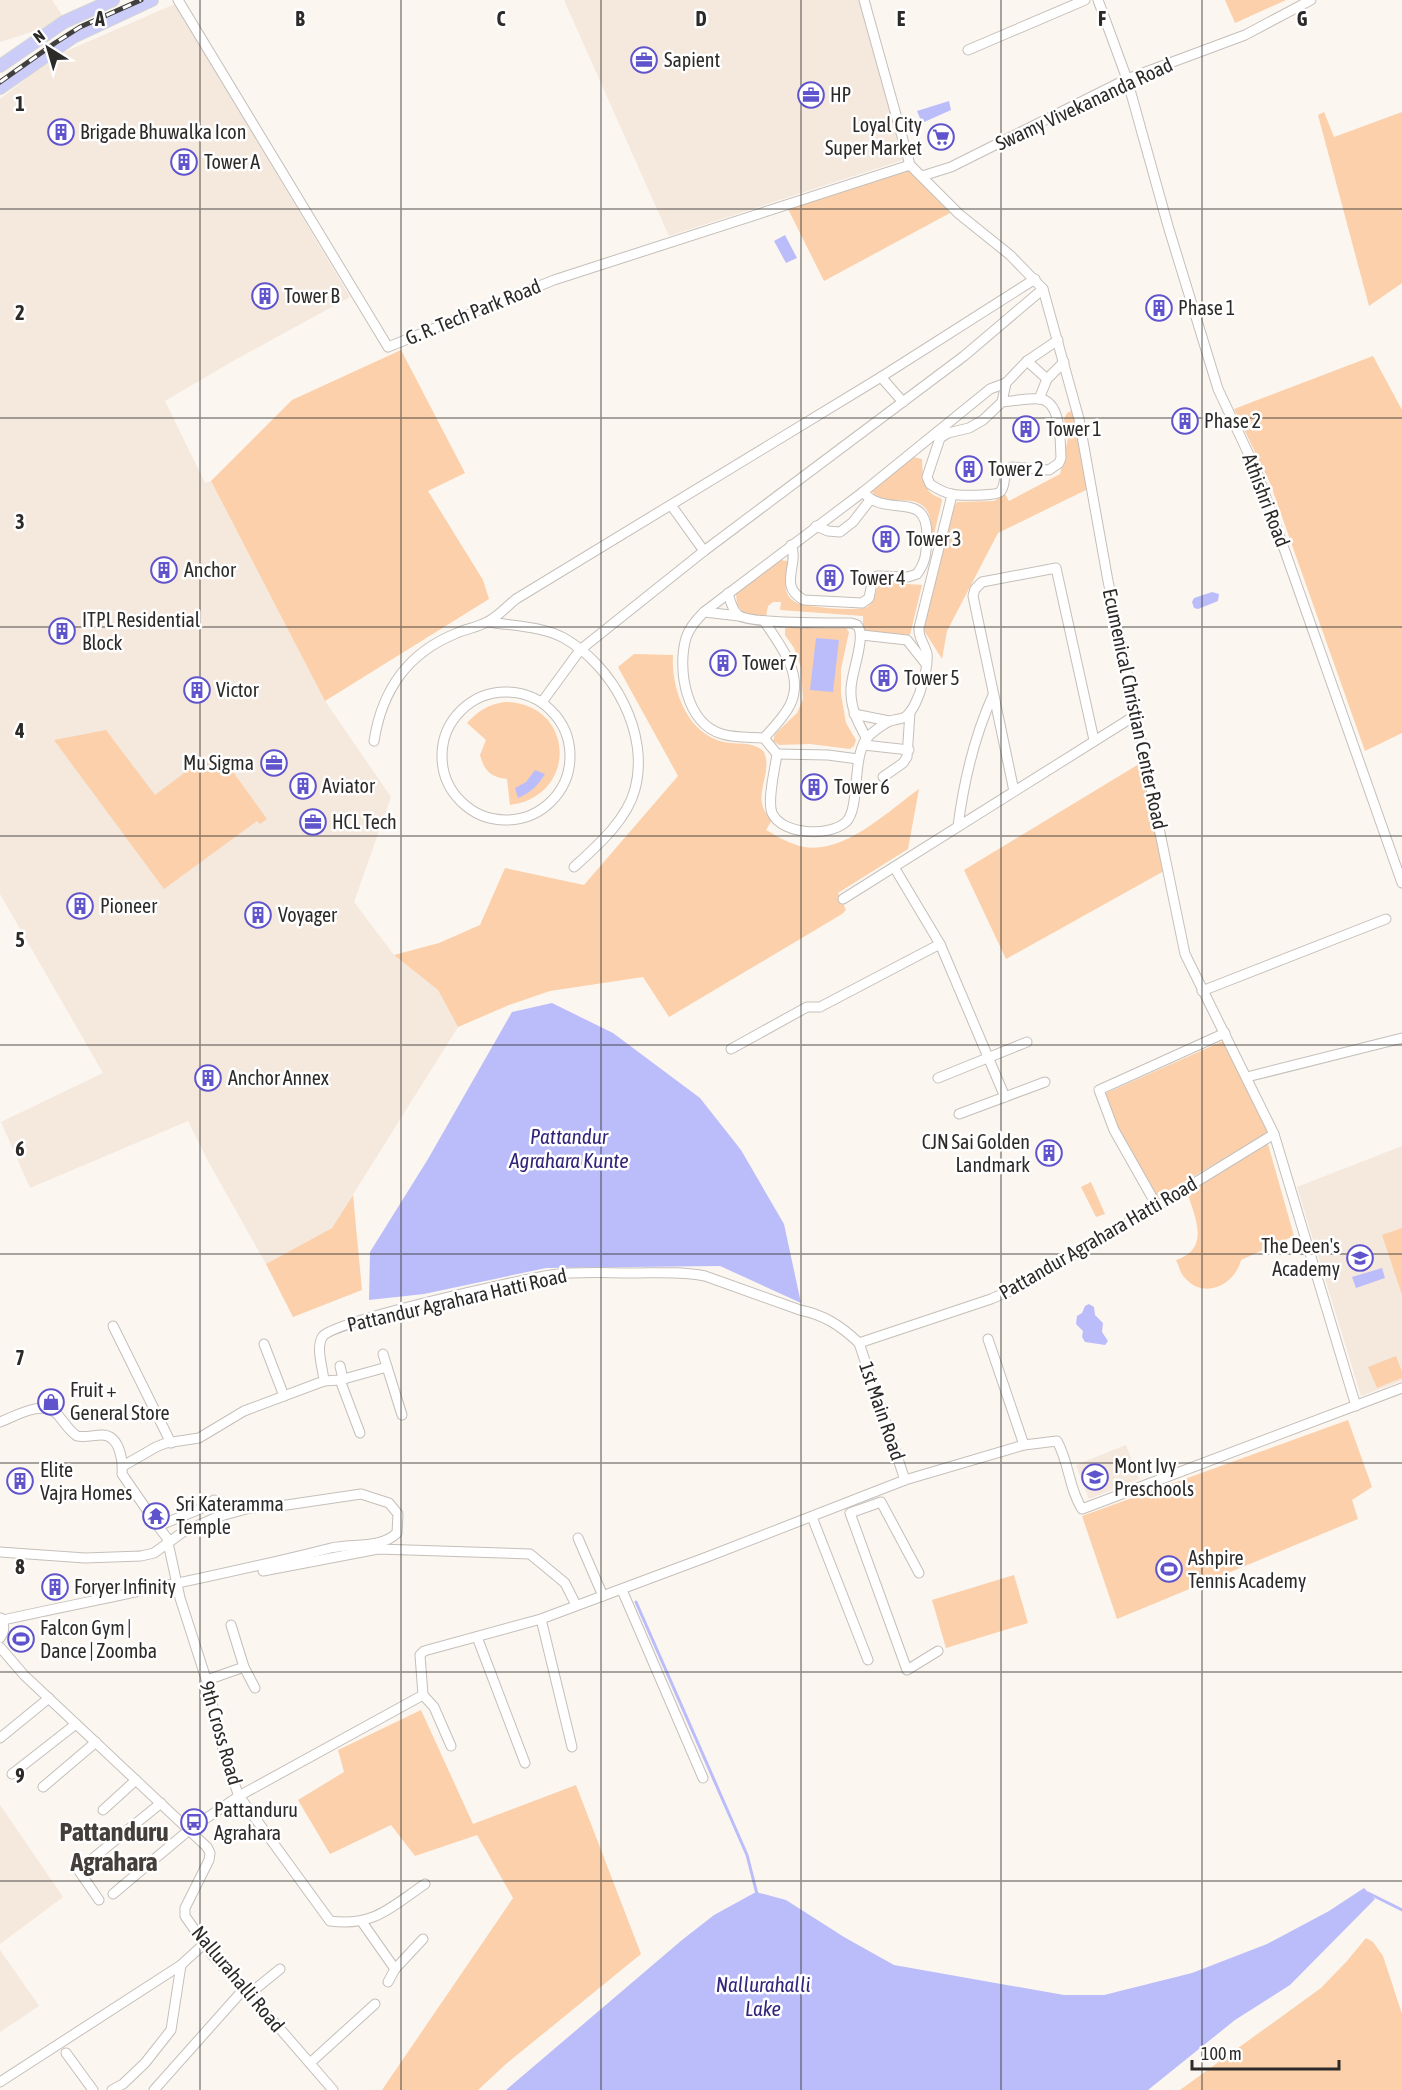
<svg xmlns="http://www.w3.org/2000/svg" width="1402" height="2090" font-family="'Asap Condensed',sans-serif">
	<style>
		.built { fill: #f5e8dd }
		.green { fill: #fbd0aa }
		.water { fill: #bbbdfb }
		.lines { fill: none; stroke-linecap: round; stroke-linejoin: round }
		.stream { stroke: #bbbdfb; stroke-width: 3 }
		.minor-casing { stroke: #c5bfba; stroke-width: 11 }
		.major-casing { stroke: #d5d5d4; stroke-width: 14 }
		.minor { stroke: #fff; stroke-width: 9 }
		.major { stroke: #cbccf8; stroke-width: 12 }
		.rail-casing { stroke: #42403e; stroke-width: 5 }
		.rail { stroke: #fff; stroke-width: 3; stroke-dasharray: 9; stroke-linecap: butt }
		.grid { fill: none; stroke: #2d2b29; stroke-width: 1.5; stroke-opacity: 0.55 }
		.labels { text-anchor: middle; stroke-width: 5; stroke-linejoin: round; paint-order: stroke }
		.poi-label { font-size: 20px; fill: #2d2b29; stroke: #fff; text-anchor: start }
		.street-label { font-size: 20px; fill: #2d2b29; stroke: #fff }
		.water-label { font-size: 21px; font-style: italic; fill: #32257b; stroke: #fff }
		.district-label { font-size: 26px; font-weight: bold; fill: #443f3b; stroke: #fff }
		.grid-label { font-size: 20px; text-anchor: middle; font-weight: bold; fill: #2d2b29; stroke: #fff; stroke-width: 5; stroke-linejoin: round; paint-order: stroke }
	</style>
	<rect width="100%" height="100%" fill="#fcf6f0"/>
	<g class="built">
		<path d="M0,0H52L62,15L41,29L0,42Z"/>
		<path d="M564,0H859L903,160L669,236Z"/>
		<path d="M175,4L350,297L233,361L165,401L205,483L211,481L325,701L391,797L354,902L394,955L438,990L458,1027L332,1228L266,1264L208,1161L188,1121L30,1188L1,1122L103,1073L0,894V99L55,56Z"/>
		<path d="M1402,1146V1381L1361,1396L1297,1187Z"/>
		<path d="M1126,1445L1139,1479L1089,1499L1076,1465Z"/>
		<path d="M0,1805L63,1897L0,1944Z"/>
		<path d="M0,1950L39,2006L0,2032Z"/>
	</g>
	<g class="green">
		<path d="M1225,0H1286L1235,23Z"/>
		<path d="M1324,112L1334,137L1402,112V283L1369,306L1318,115Z"/>
		<path d="M908,170L950,213L824,281L788,209Z"/>
		<path d="M401,350L465,473L428,491L483,580L489,599L325,701L211,481L292,400Z"/>
		<path d="M1373,356L1402,410V733L1365,751L1270,483L1234,409Z"/>
		<path d="M1073,410L1090,488L998,533L947,631L942,659L923,629L952,510L957,502L994,501L1005,494L1009,501L1060,474L1068,438L1064,419L1067,413Z"/>
		<path d="M913,457L922,459C923,476 922,493 941,498L942,501L930,551C930,540 932,528 930,518C922,486 881,512 871,490Z"/>
		<path d="M780,560L788,561C787,570 784,585 787,593C789,598 793,601 797,603C809,607 856,612 867,607C876,602 875,590 879,582L922,585L910,635L866,631L863,627V616L780,610L781,602H773L768,606L766,617L743,613L737,604L736,594Z"/>
		<path d="M789,625L846,628L849,632L841,669V694L846,723L856,740L854,746L850,749L810,744L779,745L773,741L775,734L797,713L803,699L801,667L794,648L785,635V629Z"/>
		<path d="M634,654L673,655C671,689 687,734 724,742C738,745 754,741 764,752C774,776 748,798 772,820L766,830C778,837 790,844 804,847C845,854 888,811 919,789L908,849L838,893L846,910L842,914L669,1017L643,977L550,991L509,1005L458,1027L438,990L394,955L439,943L480,925L505,868L584,885L678,776L618,667Z"/>
		<path d="M505,702C575,703 579,796 510,805L507,779C491,777 484,771 480,755L486,740L467,723C478,711 489,704 505,702Z"/>
		<path d="M106,730L155,795L204,758L216,756L225,761L267,819L260,824L257,821L164,889L54,740Z"/>
		<path d="M1139,764L1164,871L1006,959L964,870Z"/>
		<path d="M1223,1041L1268,1133L1158,1197L1118,1130L1104,1094Z"/>
		<path d="M1268,1144L1294,1236L1241,1260C1235,1285 1204,1300 1185,1278C1180,1273 1179,1266 1176,1260C1211,1249 1195,1217 1187,1192Z"/>
		<path d="M1091,1182L1105,1214L1096,1217L1081,1187Z"/>
		<path d="M353,1195L362,1290L293,1317L266,1264L332,1228Z"/>
		<path d="M1402,1228V1295L1382,1235Z"/>
		<path d="M1396,1356L1402,1372V1378L1377,1388L1368,1367Z"/>
		<path d="M1348,1420L1372,1487L1352,1500L1358,1519L1117,1619L1082,1516Z"/>
		<path d="M1014,1575L1028,1623L946,1648L932,1600Z"/>
		<path d="M421,1710L473,1824L576,1785L641,1954L506,2064L478,2090H382L513,1898L477,1835L415,1856L391,1825L330,1854L298,1800L344,1772L338,1750Z"/>
		<path d="M1366,1938L1373,1942L1383,1956L1402,2014V2090H1180L1321,1988L1347,1961Z"/>
	</g>
	<g class="water">
		<path d="M949,101L951,110L922,123L917,111Z"/>
		<path d="M785,235L797,258L786,263L774,241Z"/>
		<path d="M1212,592L1219,594L1218,601L1198,609L1194,608L1192,602L1194,598Z"/>
		<path d="M816,638L839,640L833,692L810,690Z"/>
		<path d="M535,770L545,774C538,786 530,793 518,798L515,788L526,782Z"/>
		<path d="M552,1003L613,1033L700,1098L741,1150L784,1224L801,1303L720,1266L546,1268L424,1294L369,1300L370,1252L428,1159L512,1012Z"/>
		<path d="M1382,1268L1385,1278L1356,1288L1352,1277Z"/>
		<path d="M1089,1304L1094,1307L1095,1315L1103,1323L1102,1332L1108,1341L1105,1345L1085,1342L1082,1337L1083,1331L1076,1324L1077,1316L1082,1313L1085,1306Z"/>
		<path d="M1364,1888L1375,1899L1290,1985L1235,2020L1148,2090H506L682,1940L714,1915L756,1892L786,1900L844,1937L894,1965L1064,1995H1104L1192,1973L1267,1944L1329,1911Z"/>
	</g>
	<g class="lines">
		<g class="stream">
			<path d="M636,1602L747,1855L757,1894"/>
			<path d="M1368,1893L1402,1910"/>
		</g>
		<g class="minor-casing">
			<g id="minor">
				<path d="M178,0L388,347L554,280L910,165"/>
				<path d="M864,0L910,165L959,214L1010,255L1043,289L1079,419L1108,581L1185,954L1274,1134L1356,1406"/>
				<path d="M1098,0L1127,79L1168,226L1218,389L1257,472L1402,883"/>
				<path d="M968,50L1085,0"/>
				<path d="M922,176L951,167L1127,79L1245,35L1311,0"/>
				<path d="M1027,361L1047,379"/>
				<path d="M881,377L903,402"/>
				<path d="M1039,399L1047,379L1064,362"/>
				<path d="M1002,402C1014,401 1028,398 1040,399C1062,402 1060,442 1061,458L1059,463L1049,470L1012,467C1000,473 1008,484 1000,492C997,496 958,496 952,494C944,493 936,488 930,484L927,477L940,438L948,433L969,428L983,420L1002,402L1006,383L1027,361L1058,340"/>
				<path d="M952,495L919,628C918,638 925,644 927,654C928,662 925,677 922,685C920,694 913,712 905,717C900,720 893,719 888,722C882,725 870,734 866,739C852,760 860,809 846,822C829,837 782,835 772,813C767,800 775,769 777,754L764,738C751,737 735,738 722,734C686,724 677,669 686,638C689,628 697,619 704,612L863,492L990,389L1006,383"/>
				<path d="M671,505L704,551L964,356L1043,289"/>
				<path d="M816,526L828,531L840,532L853,522L870,500"/>
				<path d="M791,545C800,564 777,586 804,600L862,603L869,598L873,578L877,576L908,577L917,574C926,562 926,553 927,538C928,487 887,520 863,492"/>
				<path d="M728,593C730,600 732,610 738,615C750,624 831,623 851,623L857,625C867,636 851,673 851,689C850,707 858,723 867,739"/>
				<path d="M704,612L739,616"/>
				<path d="M489,622C513,626 542,626 564,638C613,666 650,733 635,789C627,820 597,846 574,867"/>
				<path d="M862,635L907,640L926,664"/>
				<circle cx="506" cy="756" r="64"/>
				<path d="M542,702L580,650L704,551"/>
				<path d="M854,714L889,721"/>
				<path d="M764,738C773,728 784,717 790,705C805,675 780,645 764,621"/>
				<path d="M374,741C382,690 407,653 457,633C466,629 478,627 487,622C498,617 507,606 516,599L881,377L1035,279"/>
				<path d="M864,745L909,750"/>
				<path d="M777,754L828,755L858,759"/>
				<path d="M883,777L903,763L907,757L910,712"/>
				<path d="M1014,791L973,596L975,589L982,582L1056,568L1094,740"/>
				<path d="M958,826C964,780 974,737 993,695"/>
				<path d="M843,899L1136,715"/>
				<path d="M940,944L1005,1097"/>
				<path d="M1202,991L1386,919"/>
				<path d="M731,1049L807,1007H820L940,944L894,867"/>
				<path d="M1247,1077L1402,1038"/>
				<path d="M938,1078L1027,1042"/>
				<path d="M959,1114L1045,1082"/>
				<path d="M1157,1206L1114,1130L1099,1090L1225,1033"/>
				<path d="M113,1326L171,1443"/>
				<path d="M988,1339L1024,1445"/>
				<path d="M859,1343L991,1299L1012,1290L1157,1206L1274,1134"/>
				<path d="M264,1344L284,1396"/>
				<path d="M383,1354L387,1367"/>
				<path d="M340,1366L343,1379"/>
				<path d="M340,1380L360,1433"/>
				<path d="M324,1381L340,1380L387,1367L402,1415"/>
				<path d="M0,1422C16,1416 43,1399 58,1415C64,1422 69,1431 77,1436C85,1438 93,1435 102,1435C120,1435 123,1461 122,1474L158,1526L205,1507L214,1500"/>
				<path d="M123,1466L156,1447L166,1443L199,1438L244,1411L324,1381C323,1368 315,1347 323,1336C335,1321 522,1279 551,1275C578,1271 605,1273 632,1273C656,1273 681,1271 705,1276L800,1310C824,1315 840,1325 859,1343L905,1480"/>
				<path d="M812,1517L868,1660"/>
				<path d="M158,1526L167,1538L180,1598L208,1685L226,1762L239,1796L330,1921C374,1927 391,1907 425,1884"/>
				<path d="M578,1538L603,1596"/>
				<path d="M0,1552L85,1558L141,1556L154,1553L183,1532L217,1517L250,1508L273,1507L361,1494L389,1503L398,1514L397,1533C381,1549 351,1543 331,1548C222,1576 112,1596 3,1620"/>
				<path d="M263,1571L378,1549L530,1554L565,1583L576,1605"/>
				<path d="M919,1573L881,1502L850,1513L907,1670L938,1651"/>
				<path d="M622,1590L703,1778"/>
				<path d="M541,1619L572,1747"/>
				<path d="M477,1637L525,1763"/>
				<path d="M0,1638C5,1631 5,1625 1,1618"/>
				<path d="M0,1647L24,1675L207,1847L210,1853L209,1860L185,1908V1916L213,1956L275,2023L333,2090"/>
				<path d="M244,1667L255,1688"/>
				<path d="M207,1680L244,1667L231,1625"/>
				<path d="M423,1695L434,1707L451,1746"/>
				<path d="M0,1738L49,1698"/>
				<path d="M12,1774L76,1724"/>
				<path d="M43,1787L96,1742"/>
				<path d="M103,1810L136,1780"/>
				<path d="M113,1894L189,1830L239,1796L423,1695L420,1655L424,1651L541,1619L707,1557L905,1480L1024,1445L1057,1441C1069,1462 1069,1489 1082,1509L1402,1388"/>
				<path d="M99,1900L79,1871L81,1868L161,1803"/>
				<path d="M362,1922L395,1969L388,1982"/>
				<path d="M395,1969L423,1939"/>
				<path d="M248,1995L280,1969"/>
				<path d="M66,2053L93,2090"/>
				<path d="M310,2063L375,2004"/>
				<path d="M0,2082L181,1965L205,1943"/>
				<path d="M112,2090L123,2084L145,2063L171,2030L181,1965"/>
				<path d="M154,2090L243,1990"/>
			</g>
		</g>
		<g class="major-casing">
			<g id="major">
				<path d="M0,66L64,22L113,0"/>
				<path d="M0,88L73,37L152,0"/>
			</g>
		</g>
		<use href="#minor" class="minor"/>
		<use href="#major" class="major"/>
		<g class="rail-casing">
			<path id="rail" d="M0,82L55,43L80,27L141,0"/>
		</g>
		<use href="#rail" class="rail"/>
	</g>
	<path class="grid" d="M200,0V2090M401,0V2090M601,0V2090M801,0V2090M1001,0V2090M1202,0V2090M0,209H1402M0,418H1402M0,627H1402M0,836H1402M0,1045H1402M0,1254H1402M0,1463H1402M0,1672H1402M0,1881H1402"/>
	<defs>
		<g id="office-ring" transform="scale(1.35)"><circle r="9.5" fill="#fff" stroke="#6054cc" stroke-width="1.5"/><path d="M-6-3h4V-5.5h4V-3h4V5H-6ZM-1-4.5V-3h2v-1.5ZM-6 0V1H6V0Z" fill="#6054cc"/></g>
		<g id="building-ring" transform="scale(1.35)"><circle r="9.5" fill="#fff" stroke="#6054cc" stroke-width="1.5"/><path d="M-4-6H4V6H1V3H-1V6H-4ZM-2.5-4.3h1.7v1.8h-1.7ZM.8-4.3h1.7v1.8H.8ZM-2.5-1h1.7V.8h-1.7ZM.8-1h1.7V.8H.8Z" fill="#6054cc"/></g>
		<g id="supermarket-ring" transform="scale(1.35)"><circle r="9.5" fill="#fff" stroke="#6054cc" stroke-width="1.5"/><path d="M-6-5.5h2.5l.6 2H6L4.5 2H-2.5L-4.4-4H-6ZM-1.5 3.2a1.3 1.3 0 1 0 .1 0ZM3 3.2a1.3 1.3 0 1 0 .1 0Z" fill="#6054cc"/></g>
		<g id="school-ring" transform="scale(1.35)"><circle r="9.5" fill="#fff" stroke="#6054cc" stroke-width="1.5"/><path d="M0-5L7-2L0 1L-7-2ZM-4 1L0 2.5L4 1V4Q0 6-4 4Z" fill="#6054cc"/></g>
		<g id="shop-ring" transform="scale(1.35)"><circle r="9.5" fill="#fff" stroke="#6054cc" stroke-width="1.5"/><path d="M-5-2.5h2.3a2.7 3.5 0 0 1 5.4 0H5L5.5 6h-11ZM-1.5-2.5h3a1.5 2.3 0 0 0-3 0Z" fill="#6054cc"/></g>
		<g id="temple-ring" transform="scale(1.35)"><circle r="9.5" fill="#fff" stroke="#6054cc" stroke-width="1.5"/><path d="M0-6L5-2H3V0L6.5 2.5H4V6H1.5V3h-3V6H-4V2.5H-6.5L-3 0V-2H-5Z" fill="#6054cc"/></g>
		<g id="stadium-ring" transform="scale(1.35)"><circle r="9.5" fill="#fff" stroke="#6054cc" stroke-width="1.5"/><path d="M0-5a6.5 5 0 1 0 0 10a6.5 5 0 1 0 0-10ZM-3.5-1.8h7v3.6h-7Z" fill="#6054cc"/></g>
		<g id="bus-ring" transform="scale(1.35)"><circle r="9.5" fill="#fff" stroke="#6054cc" stroke-width="1.5"/><path d="M-5-6H5V4H4V6H2V4H-2V6H-4V4H-5ZM-3.5-4V0h7V-4ZM-3.5 1.2v1.5H-2V1.2ZM2 1.2v1.5H3.5V1.2Z" fill="#6054cc"/></g>
	</defs>
	<g fill-rule="evenodd">
		<use href="#office-ring" x="644" y="60"/>
		<use href="#office-ring" x="811" y="95"/>
		<use href="#building-ring" x="61" y="132"/>
		<use href="#supermarket-ring" x="941" y="137"/>
		<use href="#building-ring" x="184" y="162"/>
		<use href="#building-ring" x="265" y="296"/>
		<use href="#building-ring" x="1159" y="308"/>
		<use href="#building-ring" x="1185" y="421"/>
		<use href="#building-ring" x="1026" y="429"/>
		<use href="#building-ring" x="969" y="469"/>
		<use href="#building-ring" x="886" y="539"/>
		<use href="#building-ring" x="164" y="570"/>
		<use href="#building-ring" x="830" y="578"/>
		<use href="#building-ring" x="62" y="631"/>
		<use href="#building-ring" x="723" y="663"/>
		<use href="#building-ring" x="884" y="678"/>
		<use href="#building-ring" x="197" y="690"/>
		<use href="#office-ring" x="274" y="763"/>
		<use href="#building-ring" x="303" y="786"/>
		<use href="#building-ring" x="814" y="787"/>
		<use href="#office-ring" x="313" y="822"/>
		<use href="#building-ring" x="80" y="906"/>
		<use href="#building-ring" x="258" y="915"/>
		<use href="#building-ring" x="208" y="1078"/>
		<use href="#building-ring" x="1049" y="1153"/>
		<use href="#school-ring" x="1360" y="1258"/>
		<use href="#shop-ring" x="51" y="1402"/>
		<use href="#school-ring" x="1095" y="1477"/>
		<use href="#building-ring" x="20" y="1481"/>
		<use href="#temple-ring" x="156" y="1516"/>
		<use href="#stadium-ring" x="1169" y="1569"/>
		<use href="#building-ring" x="55" y="1587"/>
		<use href="#stadium-ring" x="21" y="1639"/>
		<use href="#bus-ring" x="194" y="1822"/>
	</g>
	<g class="labels">
		<g class="poi-label">
			<text x="664" y="67">Sapient</text>
			<text x="830" y="102">HP</text>
			<text x="922" y="132" text-anchor="end">Loyal City<tspan x="922" dy="23">Super Market</tspan></text>
			<text x="80" y="139">Brigade Bhuwalka Icon</text>
			<text x="204" y="169">Tower A</text>
			<text x="284" y="303">Tower B</text>
			<text x="1178" y="315">Phase 1</text>
			<text x="1204" y="428">Phase 2</text>
			<text x="1046" y="436">Tower 1</text>
			<text x="988" y="476">Tower 2</text>
			<text x="906" y="546">Tower 3</text>
			<text x="184" y="577">Anchor</text>
			<text x="850" y="585">Tower 4</text>
			<text x="82" y="627">ITPL Residential<tspan x="82" dy="23">Block</tspan></text>
			<text x="742" y="670">Tower 7</text>
			<text x="904" y="685">Tower 5</text>
			<text x="216" y="697">Victor</text>
			<text x="254" y="770" text-anchor="end">Mu Sigma</text>
			<text x="322" y="793">Aviator</text>
			<text x="834" y="794">Tower 6</text>
			<text x="332" y="829">HCL Tech</text>
			<text x="100" y="913">Pioneer</text>
			<text x="278" y="922">Voyager</text>
			<text x="228" y="1085">Anchor Annex</text>
			<text x="1030" y="1149" text-anchor="end">CJN Sai Golden<tspan x="1030" dy="23">Landmark</tspan></text>
			<text x="1340" y="1253" text-anchor="end">The Deen's<tspan x="1340" dy="23">Academy</tspan></text>
			<text x="70" y="1397">Fruit +<tspan x="70" dy="23">General Store</tspan></text>
			<text x="1114" y="1473">Mont Ivy<tspan x="1114" dy="23">Preschools</tspan></text>
			<text x="40" y="1477">Elite<tspan x="40" dy="23">Vajra Homes</tspan></text>
			<text x="176" y="1511">Sri Kateramma<tspan x="176" dy="23">Temple</tspan></text>
			<text x="1188" y="1565">Ashpire<tspan x="1188" dy="23">Tennis Academy</tspan></text>
			<text x="74" y="1594">Foryer Infinity</text>
			<text x="40" y="1635">Falcon Gym |<tspan x="40" dy="23">Dance | Zoomba</tspan></text>
			<text x="214" y="1817">Pattanduru<tspan x="214" dy="23">Agrahara</tspan></text>
		</g>
		<g class="street-label">
			<text transform="translate(1084 104) rotate(-25)" y="7">Swamy Vivekananda Road</text>
			<text transform="translate(473 312) rotate(-22)" y="7">G. R. Tech Park Road</text>
			<text transform="translate(1266 500) rotate(69)" y="7">Athishri Road</text>
			<text transform="translate(1135 709) rotate(78)" y="7">Ecumenical Christian Center Road</text>
			<text transform="translate(1098 1238) rotate(-30)" y="7">Pattandur Agrahara Hatti Road</text>
			<text transform="translate(457 1300) rotate(-13)" y="7">Pattandur Agrahara Hatti Road</text>
			<text transform="translate(882 1411) rotate(71)" y="7">1st Main Road</text>
			<text transform="translate(221 1733) rotate(74)" y="7">9th Cross Road</text>
			<text transform="translate(238 1979) rotate(50)" y="7">Nallurahalli Road</text>
		</g>
		<g class="water-label">
			<text x="569" y="1144">Pattandur<tspan x="569" dy="24">Agrahara Kunte</tspan></text>
			<text x="763" y="1992">Nallurahalli<tspan x="763" dy="24">Lake</tspan></text>
		</g>
		<g class="district-label">
			<text x="114" y="1841">Pattanduru<tspan x="114" dy="30">Agrahara</tspan></text>
		</g>
	</g>
	<g class="grid-label">
		<text x="100" y="26">A</text>
		<text x="300" y="26">B</text>
		<text x="501" y="26">C</text>
		<text x="701" y="26">D</text>
		<text x="901" y="26">E</text>
		<text x="1102" y="26">F</text>
		<text x="1302" y="26">G</text>
		<text x="20" y="111">1</text>
		<text x="20" y="320">2</text>
		<text x="20" y="529">3</text>
		<text x="20" y="738">4</text>
		<text x="20" y="947">5</text>
		<text x="20" y="1156">6</text>
		<text x="20" y="1365">7</text>
		<text x="20" y="1574">8</text>
		<text x="20" y="1783">9</text>
	</g>
	<g transform="translate(48 48) rotate(323)" stroke="#ffffff" stroke-width="4.5" paint-order="stroke">
	<path d="M0-4.5L10 22L0 15L-10 22Z" fill="#2d2b29"/>
	<text y="-9" font-size="16" font-weight="bold" text-anchor="middle" fill="#2d2b29">N</text>
	</g>
	<path d="M1192 2060v9h147v-9" fill="none" stroke="#2d2b29" stroke-width="3"/>
	<text x="1201" y="2060" font-size="18" fill="#2d2b29" stroke="#ffffff" stroke-width="4.5" paint-order="stroke">100 m</text>
</svg>
